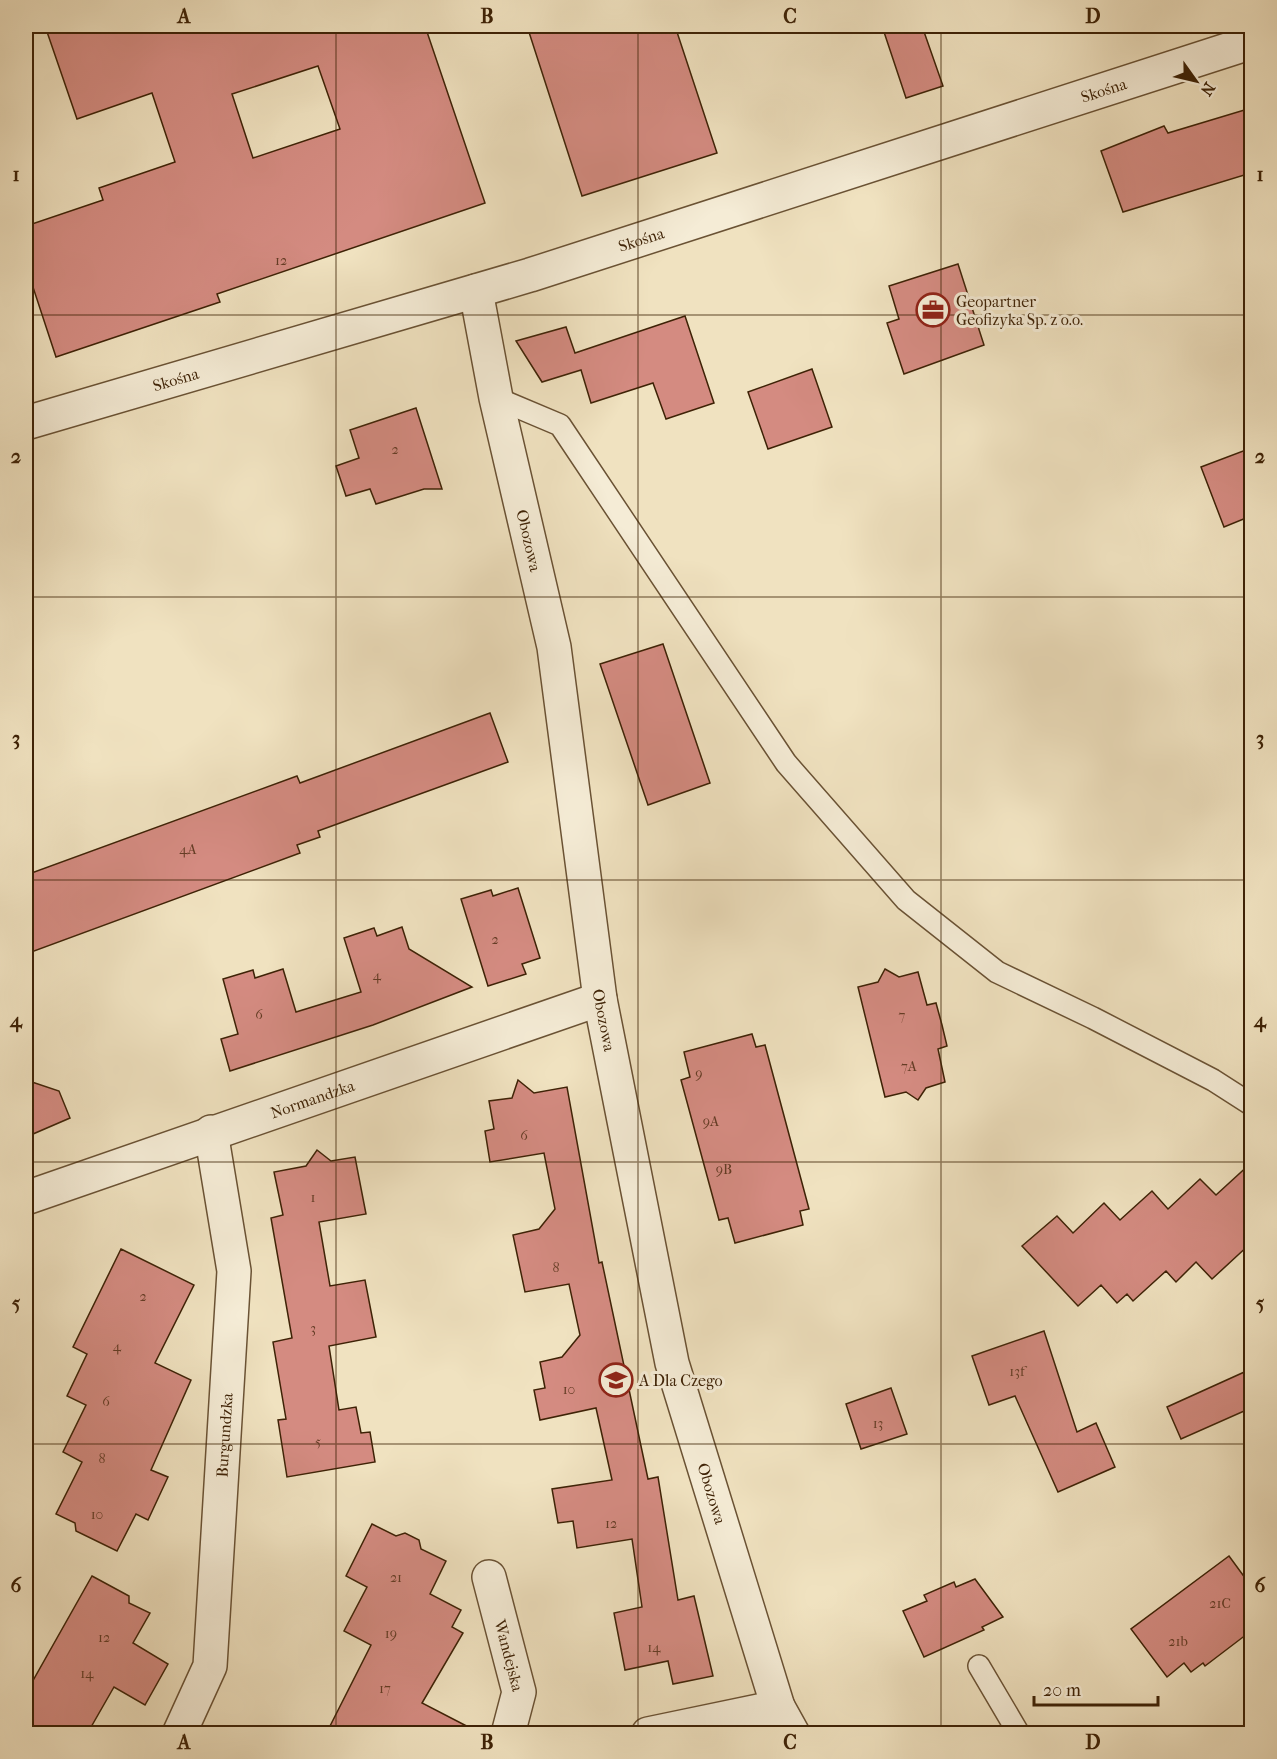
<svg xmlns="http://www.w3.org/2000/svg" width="1277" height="1759" font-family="'IM FELL French Canon',serif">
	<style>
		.building { fill: #d48b81; stroke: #3e2206; stroke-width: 1.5; fill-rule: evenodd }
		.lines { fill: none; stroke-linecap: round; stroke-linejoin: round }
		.service-casing { stroke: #6a5234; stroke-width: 24 }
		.minor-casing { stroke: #6a5234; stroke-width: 36 }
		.service { stroke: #f5ecd6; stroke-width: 21 }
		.minor { stroke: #f5ecd6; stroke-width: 33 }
		.grid { fill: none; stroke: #3e2206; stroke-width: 1.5; stroke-opacity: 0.55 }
		.labels { text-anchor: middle; stroke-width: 6; stroke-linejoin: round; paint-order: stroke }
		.number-label { font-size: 14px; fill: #643c25 }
		.street-label { font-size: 16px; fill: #3e2206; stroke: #f5ecd6 }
		.poi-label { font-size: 16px; fill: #3e2206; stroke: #f5ecd6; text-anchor: start }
		.neatline { fill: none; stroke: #3e2206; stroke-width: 2 }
		.grid-label { font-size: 20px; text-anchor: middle; font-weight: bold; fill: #3e2206 }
	</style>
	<rect width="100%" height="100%" fill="#f0e2c0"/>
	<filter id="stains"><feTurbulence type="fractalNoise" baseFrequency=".00333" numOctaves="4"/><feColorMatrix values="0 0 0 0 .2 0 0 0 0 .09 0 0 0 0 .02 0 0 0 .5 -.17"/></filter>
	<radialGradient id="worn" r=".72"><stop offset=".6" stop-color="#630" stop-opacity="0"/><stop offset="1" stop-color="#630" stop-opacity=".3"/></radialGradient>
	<g class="building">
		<path d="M45,26H425L485,203L217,294L220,302L56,357L26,266V226L103,200L99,188L175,162L152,93L77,119ZM318,66L340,129L253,158L232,94Z"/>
		<path d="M527,26H675L717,153L582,196Z"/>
		<path d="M882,26H922L943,86L906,98Z"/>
		<path d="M1251,108V173L1123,212L1101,151L1164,126L1168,133Z"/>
		<path d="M958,264L984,345L904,374L887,323L899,319L889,286Z"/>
		<path d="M685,316L714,403L666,419L653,383L591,403L581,370L542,382L516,341L566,327L575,353Z"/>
		<path d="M812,369L832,427L768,449L748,392Z"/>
		<path d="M416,408L442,489H424L376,504L370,489L346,496L336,466L359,458L350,430Z"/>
		<path d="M1251,448V516L1224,527L1201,467Z"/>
		<path d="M663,644L710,783L648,805L600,664Z"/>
		<path d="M490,713L508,762L318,831L320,837L297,845L300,853L26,954V875L297,776L300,783Z"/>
		<path d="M518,888L540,958L522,964L526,974L488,986L461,899L491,890L493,896Z"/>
		<path d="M402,927L409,949L472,987L373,1025L230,1071L221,1039L238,1034L223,979L253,970L255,978L283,969L296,1012L361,992L344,938L374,928L377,936Z"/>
		<path d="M885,969L899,977L918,972L927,1005L936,1003L942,1025L947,1046L938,1049L945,1082L926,1088L918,1100L906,1092L885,1097L858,987L878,982Z"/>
		<path d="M752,1034L756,1047L765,1045L809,1209L800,1211L803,1225L735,1243L728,1218L719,1220L681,1080L690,1077L684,1052Z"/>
		<path d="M26,1080L59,1091L70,1118L26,1137Z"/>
		<path d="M518,1080L534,1093L567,1087L599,1263L602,1262L648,1479L658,1477L678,1600L694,1596L713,1676L673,1684L668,1661L625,1670L614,1613L642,1607L632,1539L577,1548L573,1521L558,1523L552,1489L612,1480L596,1408L540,1420L534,1390L545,1388L540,1362L562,1357L580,1335L569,1284L525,1292L513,1235L539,1229L555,1209L544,1153L490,1162L485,1131L494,1129L489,1101L512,1098Z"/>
		<path d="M317,1150L331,1161L355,1157L366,1214L319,1222L330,1286L365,1280L376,1337L329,1346L339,1410L356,1407L361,1433L370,1432L375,1462L287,1477L278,1420L286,1419L273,1342L292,1338L271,1218L283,1215L274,1172L306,1166Z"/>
		<path d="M1251,1163V1243L1212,1279L1196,1262L1176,1282L1166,1271L1133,1301L1127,1294L1117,1303L1101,1285L1078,1306L1022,1246L1057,1216L1073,1233L1104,1203L1120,1220L1152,1191L1168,1209L1200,1179L1216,1195Z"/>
		<path d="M121,1249L194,1285L155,1363L191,1380L151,1470L168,1477L148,1520L136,1514L117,1551L76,1531L75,1523L56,1514L82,1462L63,1452L86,1405L67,1396L87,1354L73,1347Z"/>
		<path d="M1044,1331L1077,1432L1096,1423L1115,1467L1058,1492L1015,1396L989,1405L972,1356Z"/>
		<path d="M1251,1369V1408L1181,1439L1167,1407Z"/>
		<path d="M891,1388L907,1434L861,1449L846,1404Z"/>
		<path d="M372,1524L396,1536L405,1533L419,1540L421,1549L446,1561L430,1594L461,1610L452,1627L463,1633L422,1703L482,1734H326L371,1645L344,1631L367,1587L346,1576Z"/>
		<path d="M1229,1556L1251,1586V1631L1205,1666L1203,1663L1191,1672L1184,1663L1167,1677L1131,1629Z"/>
		<path d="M92,1576L129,1596V1603L150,1613L133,1643L168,1664L145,1705L114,1687L87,1734H26V1693Z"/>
		<path d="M975,1579L1003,1617L982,1627L984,1630L924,1657L903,1611L927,1601L924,1595L954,1582L956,1587Z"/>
	</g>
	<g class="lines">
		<g class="service-casing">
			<g id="service">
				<path d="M496,398L560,425L786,763L906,900L997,972L1093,1018L1213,1080L1252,1105"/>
				<path d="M979,1666L1019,1734"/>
			</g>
		</g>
		<g class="minor-casing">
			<g id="minor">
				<path id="s1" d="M476,291L496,398L554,647L600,999L672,1363L778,1707L793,1734"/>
				<path id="s2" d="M26,423L530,275L1252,42"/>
				<path id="s3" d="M26,1198L600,999"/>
				<path id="s4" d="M489,1577L519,1692L508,1734"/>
				<path id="s5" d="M179,1734L210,1666L234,1271L211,1132"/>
				<path d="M648,1734L778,1707"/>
			</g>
		</g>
		<use href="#service" class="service"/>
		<use href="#minor" class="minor"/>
	</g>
	<path class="grid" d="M336,26V1734M638,26V1734M941,26V1734M26,315H1252M26,597H1252M26,880H1252M26,1162H1252M26,1444H1252"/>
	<defs>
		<g id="office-ring" transform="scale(1.725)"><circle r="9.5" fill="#f5ecd6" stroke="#8f2418" stroke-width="1.5"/><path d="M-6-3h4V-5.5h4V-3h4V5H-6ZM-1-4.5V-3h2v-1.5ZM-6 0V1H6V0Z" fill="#8f2418"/></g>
		<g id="school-ring" transform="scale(1.725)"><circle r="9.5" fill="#f5ecd6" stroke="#8f2418" stroke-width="1.5"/><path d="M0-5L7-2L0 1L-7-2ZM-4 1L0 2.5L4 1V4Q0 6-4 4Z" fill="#8f2418"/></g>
	</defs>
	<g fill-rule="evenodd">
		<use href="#office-ring" x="933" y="310"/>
		<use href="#school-ring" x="616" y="1380"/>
	</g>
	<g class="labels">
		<g class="number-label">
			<text x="281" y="265">12</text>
			<text x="395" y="454">2</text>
			<text x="188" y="854">4A</text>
			<text x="495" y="944">2</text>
			<text x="377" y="980">4</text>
			<text x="259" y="1019">6</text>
			<text x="902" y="1020">7</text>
			<text x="909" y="1071">7A</text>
			<text x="699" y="1078">9</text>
			<text x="711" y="1126">9A</text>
			<text x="524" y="1140">6</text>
			<text x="724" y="1174">9B</text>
			<text x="313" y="1202">1</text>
			<text x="556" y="1272">8</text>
			<text x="143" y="1301">2</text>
			<text x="313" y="1333">3</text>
			<text x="117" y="1351">4</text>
			<text x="1017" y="1376">13f</text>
			<text x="569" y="1394">10</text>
			<text x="106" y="1406">6</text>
			<text x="878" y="1428">13</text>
			<text x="318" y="1446">5</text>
			<text x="102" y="1463">8</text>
			<text x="97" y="1519">10</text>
			<text x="611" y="1528">12</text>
			<text x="396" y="1582">21</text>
			<text x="1220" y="1608">21C</text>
			<text x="391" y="1638">19</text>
			<text x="104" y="1642">12</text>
			<text x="1178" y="1646">21b</text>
			<text x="654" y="1652">14</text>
			<text x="87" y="1678">14</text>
			<text x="385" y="1693">17</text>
		</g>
		<g class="street-label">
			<text dy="6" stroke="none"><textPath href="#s2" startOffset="1128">Skośna</textPath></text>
			<text dy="6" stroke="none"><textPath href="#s2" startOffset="642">Skośna</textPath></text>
			<text dy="6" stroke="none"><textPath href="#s2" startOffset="156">Skośna</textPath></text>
			<text dy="6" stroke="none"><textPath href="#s1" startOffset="255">Obozowa</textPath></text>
			<text dy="6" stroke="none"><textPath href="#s1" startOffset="741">Obozowa</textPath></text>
			<text dy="6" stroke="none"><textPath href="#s3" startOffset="303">Normandzka</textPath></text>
			<text dy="6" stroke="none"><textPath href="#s5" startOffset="306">Burgundzka</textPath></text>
			<text dy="6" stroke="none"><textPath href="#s1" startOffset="1227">Obozowa</textPath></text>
			<text dy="6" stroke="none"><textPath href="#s4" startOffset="81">Wandejska</textPath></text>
		</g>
		<g class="poi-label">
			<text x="956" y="307">Geopartner<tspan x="956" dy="18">Geofizyka Sp. z o.o.</tspan></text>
			<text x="639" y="1386">A Dla Czego</text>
		</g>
	</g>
	<rect width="1277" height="1759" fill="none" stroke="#f0e2c0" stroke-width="66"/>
	<g transform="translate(1196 81) rotate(124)" stroke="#f5ecd6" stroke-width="4.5" paint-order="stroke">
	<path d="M0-4.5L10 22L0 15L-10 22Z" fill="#3e2206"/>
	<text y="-9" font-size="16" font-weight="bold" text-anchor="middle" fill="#3e2206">N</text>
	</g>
	<path d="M1034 1696v9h124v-9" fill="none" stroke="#3e2206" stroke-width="3"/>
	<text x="1043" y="1696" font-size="18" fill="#3e2206" stroke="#f5ecd6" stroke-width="4.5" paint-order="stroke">20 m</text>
	<rect x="33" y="33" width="1211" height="1693" class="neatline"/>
	<g class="grid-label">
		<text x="184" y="23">A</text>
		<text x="487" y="23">B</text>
		<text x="790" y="23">C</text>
		<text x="1093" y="23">D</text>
		<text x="16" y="181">1</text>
		<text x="1260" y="181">1</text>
		<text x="16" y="463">2</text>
		<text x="1260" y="463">2</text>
		<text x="16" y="745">3</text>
		<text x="1260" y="745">3</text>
		<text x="16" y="1027">4</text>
		<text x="1260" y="1027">4</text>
		<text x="16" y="1310">5</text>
		<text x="1260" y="1310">5</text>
		<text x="16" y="1592">6</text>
		<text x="1260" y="1592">6</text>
		<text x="184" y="1749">A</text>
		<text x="487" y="1749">B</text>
		<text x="790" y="1749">C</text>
		<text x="1093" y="1749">D</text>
	</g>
	<rect width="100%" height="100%" filter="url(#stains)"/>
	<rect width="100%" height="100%" fill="url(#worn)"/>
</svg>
